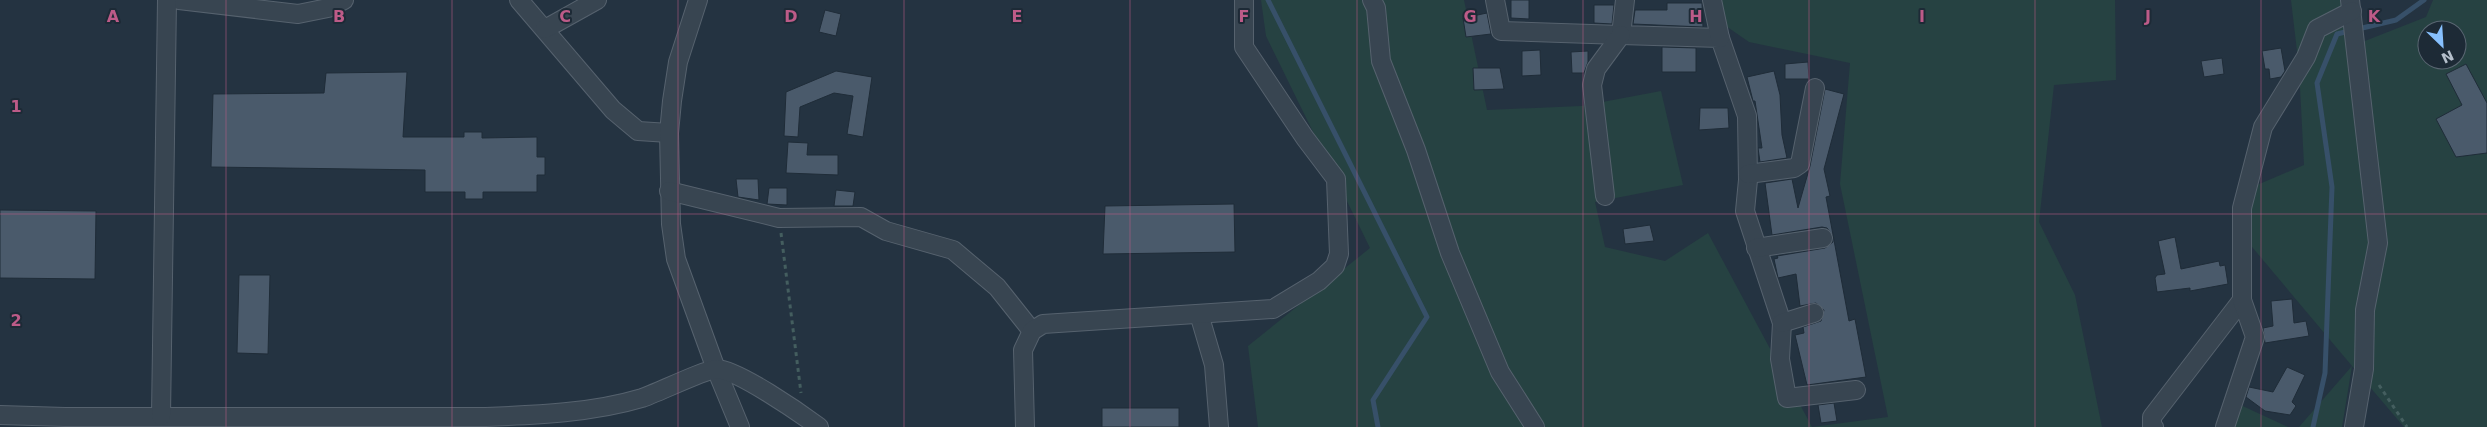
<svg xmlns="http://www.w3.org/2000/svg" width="2487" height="427" font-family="'DejaVu Sans',sans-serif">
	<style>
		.green { fill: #264242; fill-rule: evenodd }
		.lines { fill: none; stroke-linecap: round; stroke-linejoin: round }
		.stream { stroke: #375069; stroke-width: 5 }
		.building { fill: #4a5a6b; stroke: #1f2c38 }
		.minor-casing { stroke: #56626e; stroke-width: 20 }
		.path { stroke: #445e5f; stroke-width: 3; stroke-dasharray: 4 4; stroke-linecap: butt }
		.minor { stroke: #384551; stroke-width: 18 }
		.grid { fill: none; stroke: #bd5b88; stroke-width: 1; stroke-opacity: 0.55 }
		.grid-label { font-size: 16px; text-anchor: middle; font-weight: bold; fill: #bd5b88; stroke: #1d2a36; stroke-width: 4; stroke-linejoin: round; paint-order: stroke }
	</style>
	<rect width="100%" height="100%" fill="#243341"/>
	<g class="green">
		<path d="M1261,0H1464L1487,110L1581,106L1661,91L1683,185L1595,202L1605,247L1665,261L1708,233L1812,427L1888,417L1840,184L1850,63L1749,42L1713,17L1707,0H2115L2116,80L2054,85L2039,222L2075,295L2102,427H1258L1248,346L1370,248L1266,36Z"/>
		<path d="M2291,0H2343L2347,48L2426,17L2433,0H2487V427H2404L2352,366L2342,427H2299L2352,366L2242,235L2250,188L2304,165L2299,68ZM2427,30H2457V60H2427Z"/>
		<path d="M2234,402L2288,427H2218Z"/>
	</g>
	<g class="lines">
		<g class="stream">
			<path d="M1268,0L1427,317L1373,400L1378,427"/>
			<path d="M2313,427L2325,373L2332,187L2317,83L2337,34L2396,20L2424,0"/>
		</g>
	</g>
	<g class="building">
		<path d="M1511,0H1529V19L1511,18Z"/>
		<path d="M1667,3H1702L1703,27L1633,24L1635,10H1667Z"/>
		<path d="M1594,5H1614L1612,24L1594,23Z"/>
		<path d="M825,10L841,14L836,36L819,32Z"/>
		<path d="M1487,13L1491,34L1466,37L1463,18Z"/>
		<path d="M1662,47L1696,48V72H1662Z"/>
		<path d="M2281,48L2285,71L2281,77L2270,79L2269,69H2265L2262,51Z"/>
		<path d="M1540,50L1541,75L1522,76V51Z"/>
		<path d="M1588,51V62L1584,73H1572L1571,52Z"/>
		<path d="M2222,58L2224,74L2204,77L2201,61Z"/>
		<path d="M1808,62L1809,79H1785V64Z"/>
		<path d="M2466,64L2487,103V153L2456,157L2436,119L2462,105L2446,74Z"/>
		<path d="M1473,68H1500L1504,89L1474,90Z"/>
		<path d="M836,71L872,77L863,137L847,134L853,96L834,93L800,107L798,137L784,136L786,92Z"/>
		<path d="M1774,71L1780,95L1782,135L1787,158L1760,162L1758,148H1762L1755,101H1753L1747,77Z"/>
		<path d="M407,72L403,137H464V132H482V138L537,137V157H545V175H537V192H483V199H465V192H425V170L211,167L213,94L324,93L326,73Z"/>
		<path d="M1825,89L1844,94L1824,169L1830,196L1826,197L1849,321L1855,319L1866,377L1807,385L1795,335L1804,333L1803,327L1821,321L1824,310L1816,303L1800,306L1796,274L1778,278L1774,259L1778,258L1777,256L1825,248L1833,242V236L1827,228L1822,227L1772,235L1765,183L1792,179L1798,208L1810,166Z"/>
		<path d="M1700,108H1728L1729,128L1699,130Z"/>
		<path d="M788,142L808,143L807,155H838V175L786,173Z"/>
		<path d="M736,179H758L759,200L738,197Z"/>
		<path d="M769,188H787V205L767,204Z"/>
		<path d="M836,190L855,192L853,206H834Z"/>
		<path d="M1234,204L1235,252L1103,254L1105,206Z"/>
		<path d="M0,210L96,211L95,279L0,278Z"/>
		<path d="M1650,225L1654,241L1625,244L1623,229Z"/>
		<path d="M2175,237L2181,269L2219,261L2220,266L2225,265L2228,284L2190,291V288L2157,292L2155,278L2157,275L2165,274L2158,241Z"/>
		<path d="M239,275H270L268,354L237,353Z"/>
		<path d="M2292,299L2294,323L2306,321L2309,336L2265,343L2263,328L2273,326L2271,301Z"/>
		<path d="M2287,367L2305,375L2292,402L2296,406L2290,415L2265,411L2246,397L2249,387L2273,392Z"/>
		<path d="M1834,403L1837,421L1821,423L1818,405Z"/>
		<rect x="1102" y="408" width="77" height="19"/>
	</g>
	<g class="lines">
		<g class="minor-casing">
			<g id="minor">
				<path d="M179,0L298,14L328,8L344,0"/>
				<path d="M519,0L613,110L638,131L669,133"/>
				<path d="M698,0L678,62L672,101L669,133L671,224L676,259L716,369L740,427"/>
				<path d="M1372,0L1376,8L1381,61L1416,150L1450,253L1500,372L1535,427"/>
				<path d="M1495,0L1501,31L1621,35"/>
				<path d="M1625,0L1621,35L1720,38L1747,116L1748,180L1745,211L1782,323L1780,359L1787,398L1856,390"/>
				<path d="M1712,0L1720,38"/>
				<path d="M2350,0L2378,243L2365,310L2364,369L2354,427"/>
				<path d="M545,29L597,0"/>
				<path d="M1748,174L1794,168L1800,164L1815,88"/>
				<path d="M669,191L779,218L861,217L886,231L953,250L997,287L1032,331"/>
				<path d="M1605,196L1592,85L1596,69L1621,35"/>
				<path d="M1756,248L1823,238"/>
				<path d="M1199,314L1214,365L1219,427"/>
				<path d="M1782,323L1814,313"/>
				<path d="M0,415L65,417H484C536,415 592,413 642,398C657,393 706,369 717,369C738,370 800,413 819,427"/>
				<path d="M161,416L167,0"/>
				<path d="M1025,427L1023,350L1032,331L1043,324L1273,309L1319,281L1335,266L1339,254L1336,179L1305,138L1244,47V0"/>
				<path d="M2154,427L2152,426V417L2242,300"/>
				<path d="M2225,427L2255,337L2242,300V208L2263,127L2306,57L2317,29L2352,11"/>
			</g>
		</g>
		<g class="path">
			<path d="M781,233L801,393"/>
			<path d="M2379,385L2407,427"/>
		</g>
		<use href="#minor" class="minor"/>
	</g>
	<path class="grid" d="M226,0V427M452,0V427M678,0V427M904,0V427M1130,0V427M1357,0V427M1583,0V427M1809,0V427M2035,0V427M2261,0V427M0,214H2487"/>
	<g class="grid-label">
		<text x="113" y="22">A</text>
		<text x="339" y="22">B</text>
		<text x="565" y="22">C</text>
		<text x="791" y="22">D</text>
		<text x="1017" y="22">E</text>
		<text x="1244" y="22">F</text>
		<text x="1470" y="22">G</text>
		<text x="1696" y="22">H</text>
		<text x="1922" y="22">I</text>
		<text x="2148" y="22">J</text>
		<text x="2374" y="22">K</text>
		<text x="16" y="112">1</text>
		<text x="16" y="326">2</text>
	</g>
	<g transform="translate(2442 45) rotate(155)"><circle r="24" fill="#1d2a36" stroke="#5a6672"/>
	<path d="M0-4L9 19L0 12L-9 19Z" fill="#87c0fe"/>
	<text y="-8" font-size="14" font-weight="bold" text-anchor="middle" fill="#b5bfcb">N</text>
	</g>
</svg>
